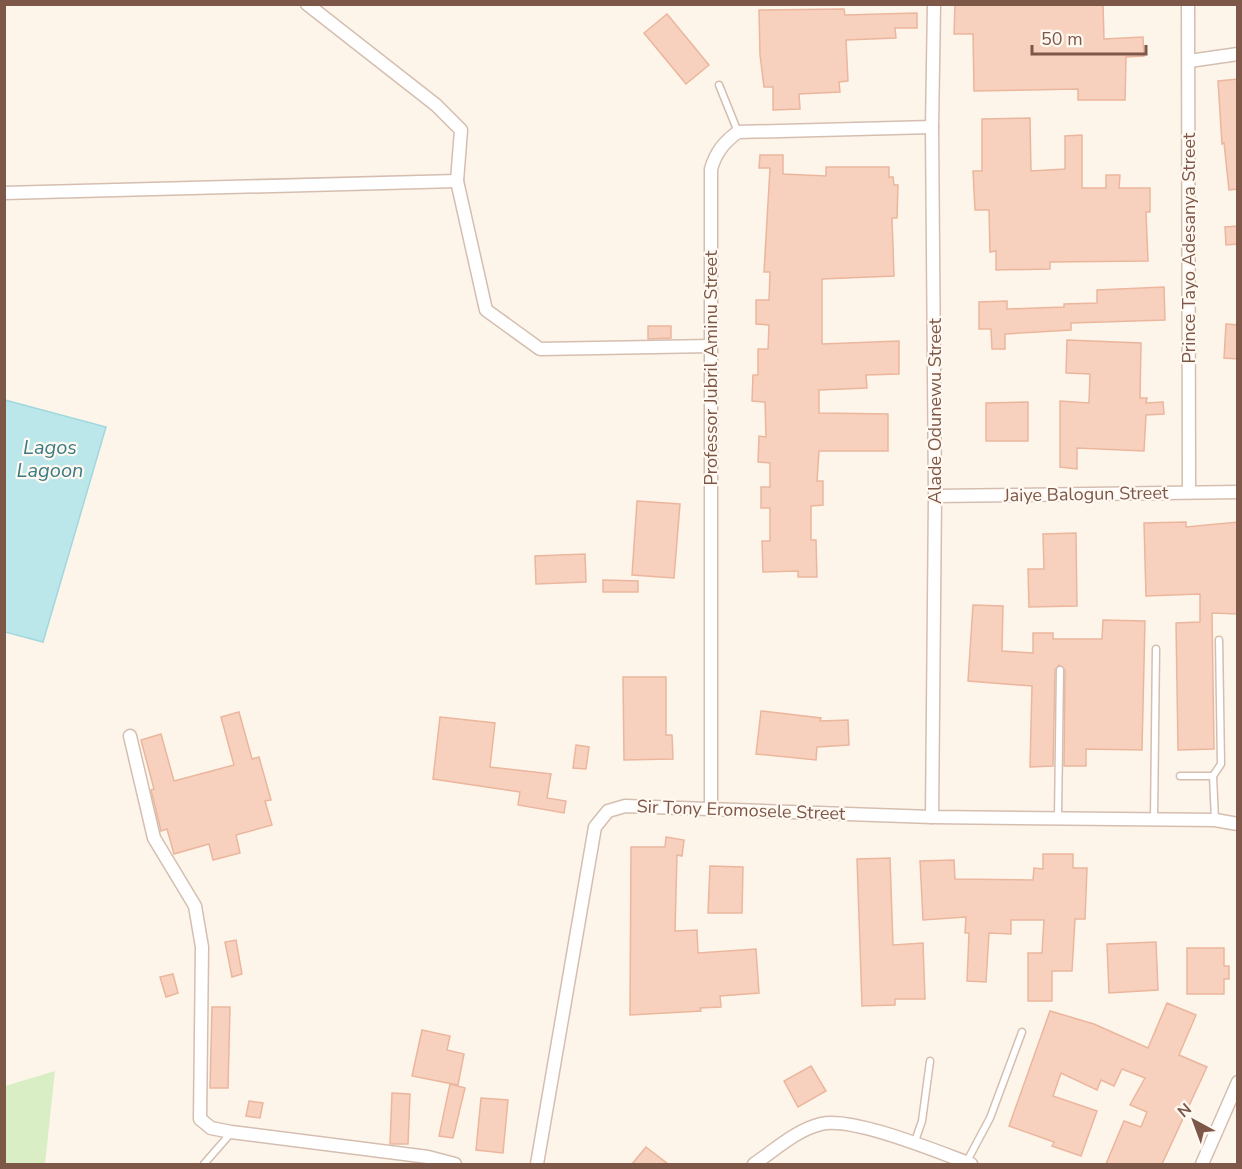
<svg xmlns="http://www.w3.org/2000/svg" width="1242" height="1169" font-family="'Nunito Sans',sans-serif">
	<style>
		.green { fill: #d9eec5 }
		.water { fill: #bbe7eb; stroke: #a0d8de; stroke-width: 1.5 }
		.building { fill: #f7d1be; stroke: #ebb69d; stroke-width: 1.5 }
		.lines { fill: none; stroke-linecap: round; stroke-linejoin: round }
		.lane-casing { stroke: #d5beb0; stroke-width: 9 }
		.street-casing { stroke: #d5beb0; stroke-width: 15 }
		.lane { stroke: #fff; stroke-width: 6 }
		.street { stroke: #fff; stroke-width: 12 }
		.labels { text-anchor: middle; stroke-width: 4.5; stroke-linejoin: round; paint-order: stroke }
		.street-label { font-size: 18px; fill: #7d5849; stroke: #fff9f2 }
		.water-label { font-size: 20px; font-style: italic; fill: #3a7c83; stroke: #fff9f2 }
	</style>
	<rect width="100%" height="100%" fill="#fef5ea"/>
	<path class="green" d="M55,1071L45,1164H5V1086Z"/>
	<path class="water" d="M5,400L106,427L43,642L5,632Z"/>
	<g class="building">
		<path d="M955,4H1103L1104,39L1143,37L1144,56L1126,57L1125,100H1078V89L974,91L973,34H954Z"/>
		<path d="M844,9L845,15L917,13V28H895L896,38L846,40L848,81L839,82L840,92L799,94L800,109L773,110V87H764L760,55L759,10Z"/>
		<path d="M667,14L709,65L686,84L644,33Z"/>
		<path d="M1238,79V189L1229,190L1224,143L1222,144L1218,81Z"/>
		<path d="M1030,118L1031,171L1065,169V136L1082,135V188H1106V175H1120L1119,188H1150V212H1146L1148,261L1050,262V269L996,270V251L990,252L989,210H975L973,171H982V119Z"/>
		<path d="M760,155H783V174L826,176V167H889V177H893L894,185H898L897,218H892L894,276L822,279V344L899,341V374L866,375L867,388L819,390V413L888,414V451H819L817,481H823V505L811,506V540H816L817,577H798V571L763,572L762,541H770V508H761V487H770V463L758,462L759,436L766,437L765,402L752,401L753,375H758V349H768L769,325L756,324V300H769L770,272H764L770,168H759Z"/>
		<path d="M1238,226V244L1226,245L1225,227Z"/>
		<path d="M1164,287L1165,320L1071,323V330L1005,334V349H992L991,329H979V302L1007,301V309L1064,307V304L1097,303V290Z"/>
		<path d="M1226,324L1238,325V359L1224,358Z"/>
		<path d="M648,326H671V338L648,339Z"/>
		<path d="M1067,340L1141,343L1140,398H1147L1146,403L1163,402L1164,414L1146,415L1144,451L1077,448V469L1060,467V401L1089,403L1090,374L1066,373Z"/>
		<path d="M1028,402V441H986V403Z"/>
		<path d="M637,501L680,504L674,578L632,575Z"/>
		<path d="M1186,522V527L1238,522V614L1212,613L1214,749L1178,750L1176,623L1200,622V594L1146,596L1144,523Z"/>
		<path d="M1076,533L1077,606L1029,607L1028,569H1044L1043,534Z"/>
		<path d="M585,554L586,582L536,584L535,556Z"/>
		<path d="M603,580L638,581V592H603Z"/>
		<path d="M973,605L1003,606L1002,651L1033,653V633H1053V639H1102L1103,620L1145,621L1142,750L1086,749V766H1064L1065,670L1059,665L1055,670L1053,766L1030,767L1032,686L968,681Z"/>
		<path d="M623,677H666V735H672L673,759L624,760Z"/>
		<path d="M761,711L821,718L820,721L848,720L849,745L817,747L816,760L756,754Z"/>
		<path d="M239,712L252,759L259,757L271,800L265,801L272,825L236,835L240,853L213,860L209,844L174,854L167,829L161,831L151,790L154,789L141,740L161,734L174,781L234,765L221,717Z"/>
		<path d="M440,717L495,723L490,767L551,774L547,798L566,801L564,813L518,805L520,792L433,779Z"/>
		<path d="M576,745L589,747L586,769L573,768Z"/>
		<path d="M666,837L684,840L682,856L677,855L675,931L697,930L698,953L756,949L759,993L720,996L721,1007L700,1008L701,1011L630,1015L631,847H665Z"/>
		<path d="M1043,854H1073V868H1087L1085,919H1075L1072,971H1052V1001H1028V953H1042L1044,920H1011V934L989,933L986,982L967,981L969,933H965L966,917L923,920L920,861L954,860L955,879L1033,880L1034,868L1043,869Z"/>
		<path d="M890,858L893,945L923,943L925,999H895V1005L862,1006L857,859Z"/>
		<path d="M710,866L743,867L742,913H708Z"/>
		<path d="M236,940L242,974L232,977L225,942Z"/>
		<path d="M1156,942L1158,990L1109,993L1107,944Z"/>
		<path d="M1187,948H1224V966H1229V979H1224V994H1187Z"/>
		<path d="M173,974L178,993L166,997L160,977Z"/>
		<path d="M1167,1003L1196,1015L1179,1055L1207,1067L1162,1164H1106L1124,1121L1141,1127L1147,1112L1130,1105L1145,1078L1122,1069L1114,1086L1101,1080L1097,1090L1061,1073L1053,1096L1097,1111L1081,1156L1052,1146L1054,1142L1009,1126L1050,1011L1094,1024L1148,1048Z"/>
		<path d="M212,1007H230L228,1088H210Z"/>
		<path d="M422,1030L450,1036L447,1050L464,1054L458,1085L412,1076Z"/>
		<path d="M811,1066L826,1091L798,1107L784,1081Z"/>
		<path d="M450,1084L465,1088L453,1138L439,1136Z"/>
		<path d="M392,1093L410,1094L408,1144H390Z"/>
		<path d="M481,1098L508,1100L503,1153L476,1150Z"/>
		<path d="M249,1101L263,1103L260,1118L246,1116Z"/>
		<path d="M646,1147L668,1164H632Z"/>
	</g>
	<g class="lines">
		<g class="lane-casing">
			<g id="lane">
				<path d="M719,85L738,132"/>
				<path d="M1180,776H1213"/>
				<path d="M1058,818L1060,670"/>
				<path d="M1154,819L1156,649"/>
				<path d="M1215,820L1213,776L1221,764L1219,640"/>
				<path d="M914,1144L922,1121L930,1061"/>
				<path d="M966,1163L990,1118L1022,1032"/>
				<path d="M204,1164L231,1133"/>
			</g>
		</g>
		<g class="street-casing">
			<g id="street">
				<path d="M307,4L436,105L461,130L457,181L486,310L540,349L711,346"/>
				<path d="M1188,4L1189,492"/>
				<path d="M1189,61L1238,54"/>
				<path d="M4,193L457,181"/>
				<path d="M935,496L1238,492"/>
				<path d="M130,736L154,838L195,906L202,947L200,1119L211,1128L231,1132L428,1157L455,1164"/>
				<path d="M711,810V169C716,152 724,142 738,132L932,127"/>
				<path d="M932,817L935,496L932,127L934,4"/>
				<path d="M537,1164L595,827L608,811L625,806L932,817L1215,820L1238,824"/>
				<path d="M754,1164C775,1150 796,1130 821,1124C852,1116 938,1152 971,1164"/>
				<path d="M1202,1164L1238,1082"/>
			</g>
		</g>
		<use href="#lane" class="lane"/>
		<use href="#street" class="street"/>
	</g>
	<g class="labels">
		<g class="street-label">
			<text transform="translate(1189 248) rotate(-90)" y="6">Prince Tayo Adesanya Street</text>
			<text transform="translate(711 368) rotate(-90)" y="6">Professor Jubril Aminu Street</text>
			<text transform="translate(935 411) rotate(-90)" y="6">Alade Odunewu Street</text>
			<text transform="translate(1086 494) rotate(-1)" y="6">Jaiye Balogun Street</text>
			<text transform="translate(741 810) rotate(2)" y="6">Sir Tony Eromosele Street</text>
		</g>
		<g class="water-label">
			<text x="50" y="454">Lagos<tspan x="50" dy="23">Lagoon</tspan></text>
		</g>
	</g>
	<rect width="1242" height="1169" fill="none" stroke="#7d5849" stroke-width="12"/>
	<g transform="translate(1194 1121) rotate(319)" stroke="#fff9f2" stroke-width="4.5" paint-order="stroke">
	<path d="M0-4.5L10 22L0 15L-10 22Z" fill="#7d5849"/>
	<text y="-9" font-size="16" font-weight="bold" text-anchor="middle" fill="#7d5849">N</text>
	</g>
	<path d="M1032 45v9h114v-9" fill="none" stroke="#7d5849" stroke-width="3"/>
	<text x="1041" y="45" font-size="18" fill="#7d5849" stroke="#fff9f2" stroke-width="4.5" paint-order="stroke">50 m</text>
</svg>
